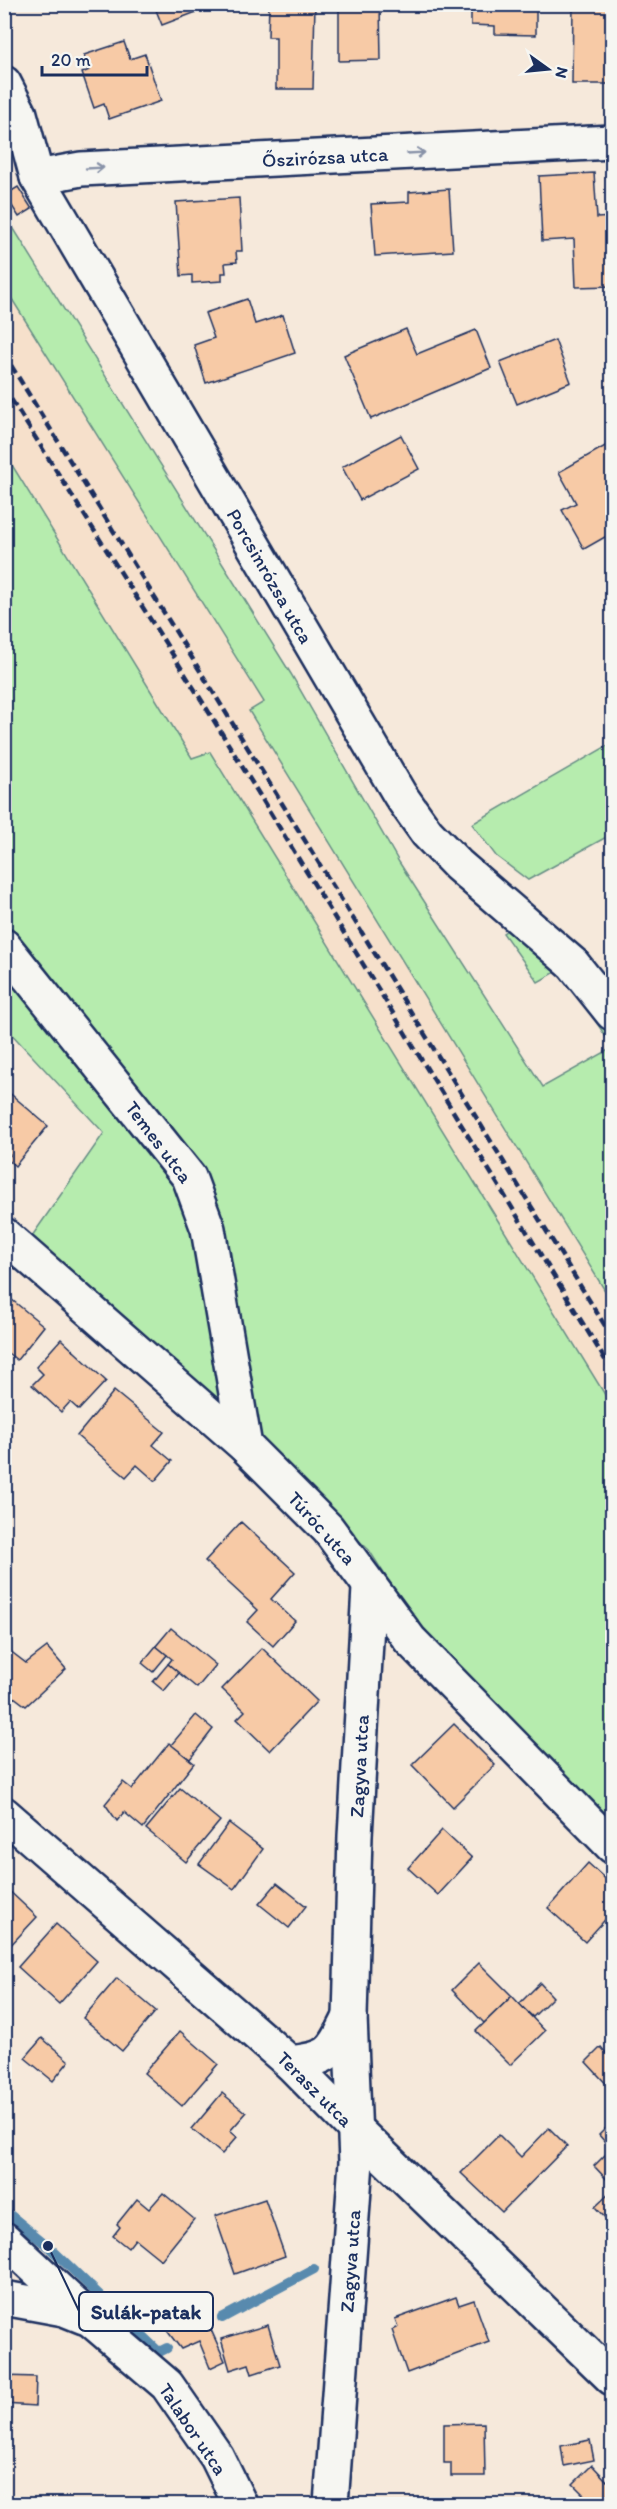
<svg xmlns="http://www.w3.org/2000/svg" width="617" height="2509" font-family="Itim,sans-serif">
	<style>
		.built { fill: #f6e0cb }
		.green { fill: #b6ecae; stroke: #688e86; stroke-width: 1.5 }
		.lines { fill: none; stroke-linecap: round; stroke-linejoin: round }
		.stream { stroke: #598aae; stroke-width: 10 }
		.building { fill: #f7caa6; stroke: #1b2f5e; stroke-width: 1.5 }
		.street-casing { stroke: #1b2f5e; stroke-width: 38 }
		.street { stroke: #f6f6f2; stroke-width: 33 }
		.rail { stroke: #1b2f5e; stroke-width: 4.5; stroke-dasharray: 9 4.5; stroke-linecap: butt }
		.oneway { stroke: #8892a8 }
		.labels { text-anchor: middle; stroke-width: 5; stroke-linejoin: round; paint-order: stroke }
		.street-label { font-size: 20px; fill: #1b2f5e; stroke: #f6f6f2 }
		.leader { fill: none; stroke: #1b2f5e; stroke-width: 2 }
		.callout-dot { fill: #1b2f5e; stroke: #f6f6f2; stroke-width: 2 }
		.callout { fill: #f6f6f2; stroke: #1b2f5e; stroke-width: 2 }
		.callout-label { font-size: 21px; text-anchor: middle; font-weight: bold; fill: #1b2f5e }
	</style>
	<rect width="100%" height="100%" fill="#f6e9db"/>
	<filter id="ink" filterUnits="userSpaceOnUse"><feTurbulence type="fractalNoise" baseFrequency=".0167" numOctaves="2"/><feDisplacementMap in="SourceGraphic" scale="12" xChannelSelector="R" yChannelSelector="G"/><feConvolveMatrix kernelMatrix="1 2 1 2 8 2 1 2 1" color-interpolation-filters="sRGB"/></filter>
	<g filter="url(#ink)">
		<path class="built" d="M5,288L264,702L250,712L612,1302V1406L210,752L192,758L5,452Z"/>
		<g class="green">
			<path d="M4,213L291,674L399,862L543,1087L612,1048V1302L249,711L264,702L5,288Z"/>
			<path d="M4,452L192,758L210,752L612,1406V1830L418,1627L369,1550L32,1236L104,1133L5,1027Z"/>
			<path d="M612,743V834L528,880L496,856L472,824Z"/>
			<path d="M515,925L580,981L612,1027V1046L561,969L538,982L503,933Z"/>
		</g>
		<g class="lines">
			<g class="stream">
				<path d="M4,2210L48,2246L159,2352L167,2348"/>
				<path d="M222,2318L314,2269"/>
			</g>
		</g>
		<g class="building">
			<path d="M197,4L199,11L162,25L154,5Z"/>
			<path d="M269,4H315L313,89H276V37H268Z"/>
			<path d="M339,4H380L381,60L339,61Z"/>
			<path d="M471,4H536V35L495,34V26L471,25Z"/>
			<path d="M573,4H612V84H572Z"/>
			<path d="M124,42L130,59L145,54L161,101L109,119L104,104L94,108L82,73L89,70L84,55Z"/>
			<path d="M594,173L597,218L612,217V286L576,287L574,239L542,241L539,176Z"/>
			<path d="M18,187L32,209L19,217L5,195Z"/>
			<path d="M449,189L453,251L375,256L371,204L409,202V192Z"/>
			<path d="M239,198L242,251H236L237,262L225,263L226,273H222V281L192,283V275L181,276L176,202Z"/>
			<path d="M247,299L255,324L283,315L295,353L206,383L194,345L214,338L205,313Z"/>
			<path d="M406,329L417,354L476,330L491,368L371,419L344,355Z"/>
			<path d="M555,340L571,382L517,404L500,362Z"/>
			<path d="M401,435L419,469L360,500L342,467Z"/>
			<path d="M607,445L612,454V533L584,549L562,510L576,503L559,472Z"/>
			<path d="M6,1090L48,1126L15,1166L7,1159L10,1155L4,1150V1092Z"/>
			<path d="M6,1295L44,1326L17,1360L4,1350V1297Z"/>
			<path d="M61,1339L106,1381L79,1410L70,1402L61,1412L32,1385L43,1374L36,1367Z"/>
			<path d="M114,1391L164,1432L153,1445L172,1461L155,1481L137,1465L126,1477L77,1436Z"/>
			<path d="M241,1522L295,1572L271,1599L295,1621L273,1646L247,1622L258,1610L205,1561Z"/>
			<path d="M171,1628L216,1665L197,1688L168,1664L172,1659L156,1646Z"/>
			<path d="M156,1646L167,1655L153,1672L142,1663Z"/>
			<path d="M5,1647L26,1663L47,1647L66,1669L26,1706L14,1697L5,1707Z"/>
			<path d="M262,1648L317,1701L270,1751L237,1719L245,1711L222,1689Z"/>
			<path d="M168,1664L179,1673L164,1691L153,1682Z"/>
			<path d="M196,1715L213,1729L190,1759L171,1745Z"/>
			<path d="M454,1724L495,1765L453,1807L412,1765Z"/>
			<path d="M169,1743L194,1763L143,1828L124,1812L117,1821L105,1804L123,1782L132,1789Z"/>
			<path d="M180,1788L220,1821L186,1862L146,1829Z"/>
			<path d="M229,1823L263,1849L234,1889L199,1864Z"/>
			<path d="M442,1830L472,1858L438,1895L408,1868Z"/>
			<path d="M588,1863L612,1885V1912L585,1942L548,1908Z"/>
			<path d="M277,1883L306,1906L289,1928L259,1904Z"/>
			<path d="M4,1886L37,1917L7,1949L4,1947Z"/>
			<path d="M56,1924L97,1961L59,2004L18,1967Z"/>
			<path d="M479,1963L512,1996L484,2023L452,1990Z"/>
			<path d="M117,1978L156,2011L122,2051L83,2018Z"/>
			<path d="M540,1983L553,1997L533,2017L519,2004Z"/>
			<path d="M512,1996L545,2031L510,2065L476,2031Z"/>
			<path d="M180,2031L218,2064L182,2106L144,2073Z"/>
			<path d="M42,2038L69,2061L53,2081L25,2058Z"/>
			<path d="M601,2047L607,2054L612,2048V2090L586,2062Z"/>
			<path d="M222,2093L246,2113L230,2131L237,2137L222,2154L192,2129Z"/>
			<path d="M612,2122V2148L611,2149L599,2135Z"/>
			<path d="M549,2128L567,2146L502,2212L461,2173L499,2135L521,2157Z"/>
			<path d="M612,2148V2185L594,2166Z"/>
			<path d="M612,2191V2225L595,2207Z"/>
			<path d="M163,2193L194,2219L161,2260L135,2239L128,2248L113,2236L120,2227L117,2224L137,2199L149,2209Z"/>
			<path d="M265,2199L285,2256L235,2274L215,2216Z"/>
			<path d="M456,2297L459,2305L474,2300L489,2342L407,2373L392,2330L398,2327L395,2319Z"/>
			<path d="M203,2312L225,2361L210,2368L199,2341L181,2349L165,2328Z"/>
			<path d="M268,2325L280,2365L252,2374L249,2364L230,2370L221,2339Z"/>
			<path d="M4,2376L36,2377L35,2406L4,2404Z"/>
			<path d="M484,2423L485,2476H451V2463H444V2424Z"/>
			<path d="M590,2440L594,2460L564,2466L561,2446Z"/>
			<path d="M592,2465L607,2481L612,2475V2504H593L573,2484Z"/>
		</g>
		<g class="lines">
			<g class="street-casing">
				<g id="street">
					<path d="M4,83L20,114L37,177L400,795L427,833L458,865L573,964L612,1013"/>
					<path d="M37,177L81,169L612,142"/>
					<path d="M4,946L189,1177L208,1229L245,1446"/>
					<path d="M4,1235L245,1446L328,1529L410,1640L612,1846"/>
					<path d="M4,1814L290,2063L354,2128L612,2378"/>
					<path d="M290,2063C332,2058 332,2053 350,2017"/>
					<path d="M4,2239L91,2320L167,2385L217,2457L240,2504"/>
					<path d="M4,2298L64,2309L84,2317"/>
					<path d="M331,2504L356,2162L350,2017L355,1836L369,1588"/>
				</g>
			</g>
			<use href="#street" class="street"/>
			<g class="rail">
				<path d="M4,354L612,1337"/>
				<path d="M4,388L202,701L612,1371"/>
			</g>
		</g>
		<defs><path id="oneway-shaft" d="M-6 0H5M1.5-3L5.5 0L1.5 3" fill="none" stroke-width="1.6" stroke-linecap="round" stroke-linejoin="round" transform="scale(1.5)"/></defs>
		<g class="oneway">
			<use href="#oneway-shaft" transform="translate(416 153) rotate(-3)"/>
			<use href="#oneway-shaft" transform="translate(95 168) rotate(-3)"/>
		</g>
	</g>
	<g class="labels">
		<g class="street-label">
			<text transform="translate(325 157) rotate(-3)" y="7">Őszirózsa utca</text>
			<text transform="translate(270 576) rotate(60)" y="7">Porcsinrózsa utca</text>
			<text transform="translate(159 1142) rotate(53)" y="7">Temes utca</text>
			<text transform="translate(322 1528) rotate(48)" y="7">Túróc utca</text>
			<text transform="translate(359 1766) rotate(-87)" y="7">Zagyva utca</text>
			<text transform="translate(315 2089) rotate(45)" y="7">Terasz utca</text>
			<text transform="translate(350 2261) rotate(-86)" y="7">Zagyva utca</text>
			<text transform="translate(193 2429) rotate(56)" y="7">Talabor utca</text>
		</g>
	</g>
	<path class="leader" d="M48 2246L79 2311"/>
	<circle class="callout-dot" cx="48" cy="2246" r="6"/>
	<rect class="callout" x="79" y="2292" width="134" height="39" rx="6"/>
	<g class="callout-label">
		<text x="146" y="2319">Sulák-patak</text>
	</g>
	<rect width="617" height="2509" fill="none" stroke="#f6f6f2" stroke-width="24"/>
	<rect x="12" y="12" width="593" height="2485" fill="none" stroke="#1b2f5e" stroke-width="2" filter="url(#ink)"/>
	<g transform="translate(548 69) rotate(105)" stroke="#f6f6f2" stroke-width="4.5" paint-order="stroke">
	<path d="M0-4.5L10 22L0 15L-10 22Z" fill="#1b2f5e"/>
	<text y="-9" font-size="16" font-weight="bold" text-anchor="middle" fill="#1b2f5e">N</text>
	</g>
	<path d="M42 66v9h105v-9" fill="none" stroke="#1b2f5e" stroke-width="3"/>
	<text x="51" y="66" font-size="18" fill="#1b2f5e" stroke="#f6f6f2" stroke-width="4.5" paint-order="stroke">20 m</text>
</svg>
